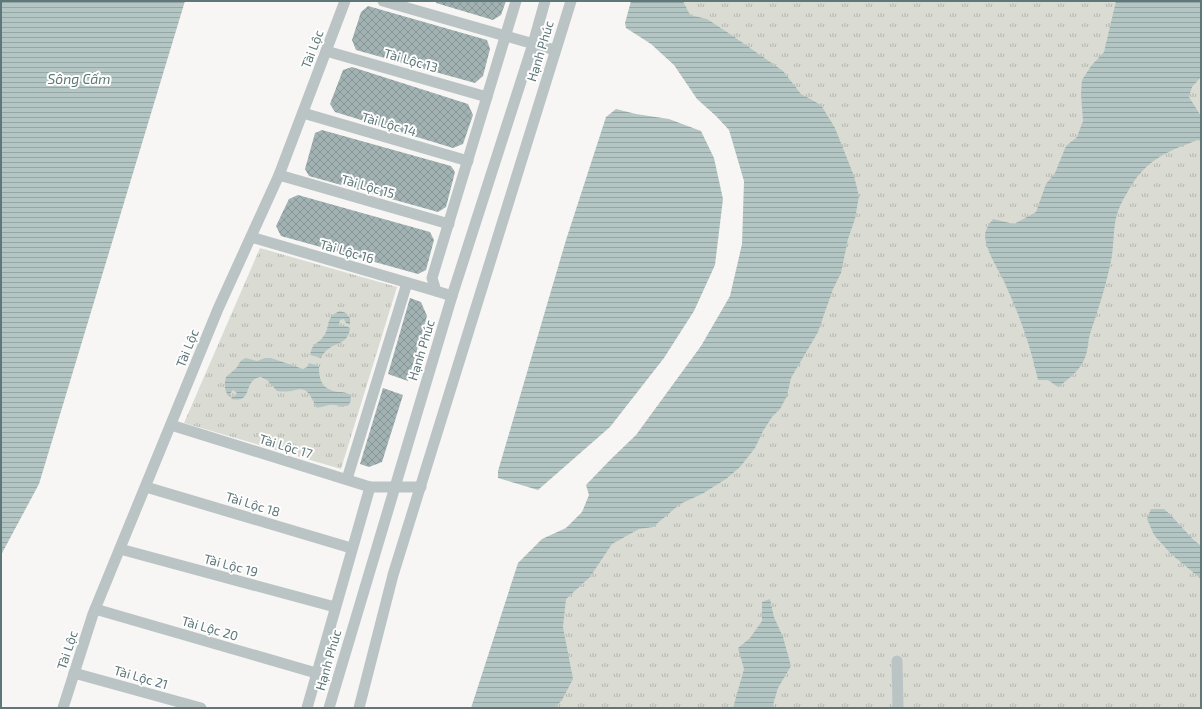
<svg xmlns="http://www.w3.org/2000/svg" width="1202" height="709" font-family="'Exo 2',sans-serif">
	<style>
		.grass { fill: url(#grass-tufts) }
		.water { fill: url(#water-rules) }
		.building { fill: url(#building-cross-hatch) }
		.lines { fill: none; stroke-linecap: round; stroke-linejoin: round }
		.minor { stroke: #bbc4c5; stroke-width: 11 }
		.labels { text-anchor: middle; stroke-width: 4; stroke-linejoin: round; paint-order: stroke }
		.street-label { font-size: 13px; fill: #5e787a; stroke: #fff }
		.water-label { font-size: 14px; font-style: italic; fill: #5d7b77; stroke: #fff }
	</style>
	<defs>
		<pattern id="grass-tufts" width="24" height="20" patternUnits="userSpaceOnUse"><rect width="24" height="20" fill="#dadcd3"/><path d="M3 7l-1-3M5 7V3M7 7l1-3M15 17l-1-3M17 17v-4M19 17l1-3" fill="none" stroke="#b4b7b0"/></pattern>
		<pattern id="water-rules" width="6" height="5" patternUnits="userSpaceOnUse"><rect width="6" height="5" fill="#b4c6c4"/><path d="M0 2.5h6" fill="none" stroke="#96a6a4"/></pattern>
		<pattern id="building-cross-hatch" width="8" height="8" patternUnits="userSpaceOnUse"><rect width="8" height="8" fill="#a2b2b3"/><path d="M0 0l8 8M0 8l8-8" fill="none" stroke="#879697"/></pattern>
	</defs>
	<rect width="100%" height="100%" fill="#f7f6f4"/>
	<g class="grass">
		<path d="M665,1H1201V708H535L544,613L622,511L784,206Z"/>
		<path d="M260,248L397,287L341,469L184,423Z"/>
	</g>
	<g class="water">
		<path d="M1,1H185L39,484L1,555Z"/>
		<path d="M631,1H683L690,15L707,19L730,34L783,71L801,94L821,105L835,128L854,176L859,196L855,219L848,239L841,273L833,289L818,332L791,378L787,396L780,409L772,417L763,431L755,448L740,467L726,479L702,494L680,504L653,527L639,529L612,544L590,577L566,599L563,627L573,679L562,700L555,708H471L518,563L542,539L566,528L582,512L589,495L586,485L611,459L636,435L701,346L730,296L742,244L744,181L729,130L716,116L697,99L674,65L651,44L626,28L625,23Z"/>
		<path d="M1116,1H1201V77L1192,87L1189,97L1201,116V141L1198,140C1165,152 1144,161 1127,193C1122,201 1118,209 1116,218C1113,232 1114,247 1111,261C1106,286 1098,310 1090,334C1088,341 1088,348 1086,355C1082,369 1069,379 1058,387L1048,380H1038C1031,348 1020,316 1006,286C1000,271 985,251 985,235C985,230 990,223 993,219L1014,224L1036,212L1046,184L1055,173L1066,146L1077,137L1083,121L1081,94L1082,80L1091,66L1104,52Z"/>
		<path d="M616,109L636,114L669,119L701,131L714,158L723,199L715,265L694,311L664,358L610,427L538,490L498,478V471L566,240L606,117Z"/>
		<path d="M340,311L346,313L350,318V325L346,323L344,319L340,320L339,324L340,326H346L350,328C348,348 330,340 321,358L310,355C314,340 315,347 323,337C331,328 324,317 340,311Z"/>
		<path d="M246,358L257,361L265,358H271L303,369L307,367L309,363L319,366C319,381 322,389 338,392C343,392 346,392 350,395L351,400L349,405C342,408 336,404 329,405C324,406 321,408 316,407C303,377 300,395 277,391L267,380L261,377C259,377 256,378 255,379C244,386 252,403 231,399L232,397H234L237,393L233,390L230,394L231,395L229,397C224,390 224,384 226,377C229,374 231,373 234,370C240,366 238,360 246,358Z"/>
		<path d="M1151,509H1164C1177,520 1187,535 1201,546V579L1171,554L1154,535L1147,519Z"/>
		<path d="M770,599L774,617L783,637L791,666L778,688L772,708H733L744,669L738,648L750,638L762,621V602Z"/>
	</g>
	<g class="building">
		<path d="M436,1H506L501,15L493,20L436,3Z"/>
		<path d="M368,6L487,40L490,49L483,76L475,83L356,50L352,40L361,12Z"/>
		<path d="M352,67L468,104L473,115L463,144L453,148L335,112L330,104L343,70Z"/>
		<path d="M322,130L451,166L455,172L446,207L438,212L309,176L305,169L315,133Z"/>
		<path d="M298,195L430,232L434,240L426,270L418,274L281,236L276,226L289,199Z"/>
		<path d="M410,298L421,302L427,316L408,381L388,374Z"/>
		<path d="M383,388L403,395L382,462L369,467L360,464Z"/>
	</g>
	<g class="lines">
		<g class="minor">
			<path d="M383,1L555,50"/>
			<path d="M326,51L487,97"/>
			<path d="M303,113L468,161"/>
			<path d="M279,175L449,224"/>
			<path d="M251,237L436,291"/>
			<path d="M452,296L436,291L432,278L516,1"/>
			<path d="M171,425L370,487H421"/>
			<path d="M347,479L407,283"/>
			<path d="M146,487L351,548"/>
			<path d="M120,549L335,607"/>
			<path d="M95,609L316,673"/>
			<path d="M897,661L898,708"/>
			<path d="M74,673L201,708"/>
			<path d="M63,708L93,614L218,309L279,175L345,1"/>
			<path d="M307,708L370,487"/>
			<path d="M329,708L452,296L533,44L545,1"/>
			<path d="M359,708L393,575L571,1"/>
		</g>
	</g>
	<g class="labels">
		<g class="street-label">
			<text transform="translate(312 49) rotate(-69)" y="5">Tài Lộc</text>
			<text transform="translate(540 51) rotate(-73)" y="5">Hạnh Phúc</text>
			<text transform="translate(411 60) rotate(16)" y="5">Tài Lộc 13</text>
			<text transform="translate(389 124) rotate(16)" y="5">Tài Lộc 14</text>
			<text transform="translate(368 186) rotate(16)" y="5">Tài Lộc 15</text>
			<text transform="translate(347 251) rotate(16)" y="5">Tài Lộc 16</text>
			<text transform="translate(187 348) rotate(-68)" y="5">Tài Lộc</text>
			<text transform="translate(421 350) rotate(-73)" y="5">Hạnh Phúc</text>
			<text transform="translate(286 446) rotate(17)" y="5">Tài Lộc 17</text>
			<text transform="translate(253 504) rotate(17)" y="5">Tài Lộc 18</text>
			<text transform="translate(231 565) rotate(15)" y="5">Tài Lộc 19</text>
			<text transform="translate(210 628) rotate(16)" y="5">Tài Lộc 20</text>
			<text transform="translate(67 650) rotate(-72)" y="5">Tài Lộc</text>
			<text transform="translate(328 660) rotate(-74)" y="5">Hạnh Phúc</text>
			<text transform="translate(141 677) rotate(16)" y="5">Tài Lộc 21</text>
		</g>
		<g class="water-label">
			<text x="79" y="84">Sông Cấm</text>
		</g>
	</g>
	<rect width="1202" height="709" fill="none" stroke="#5e787a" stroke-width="4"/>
</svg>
